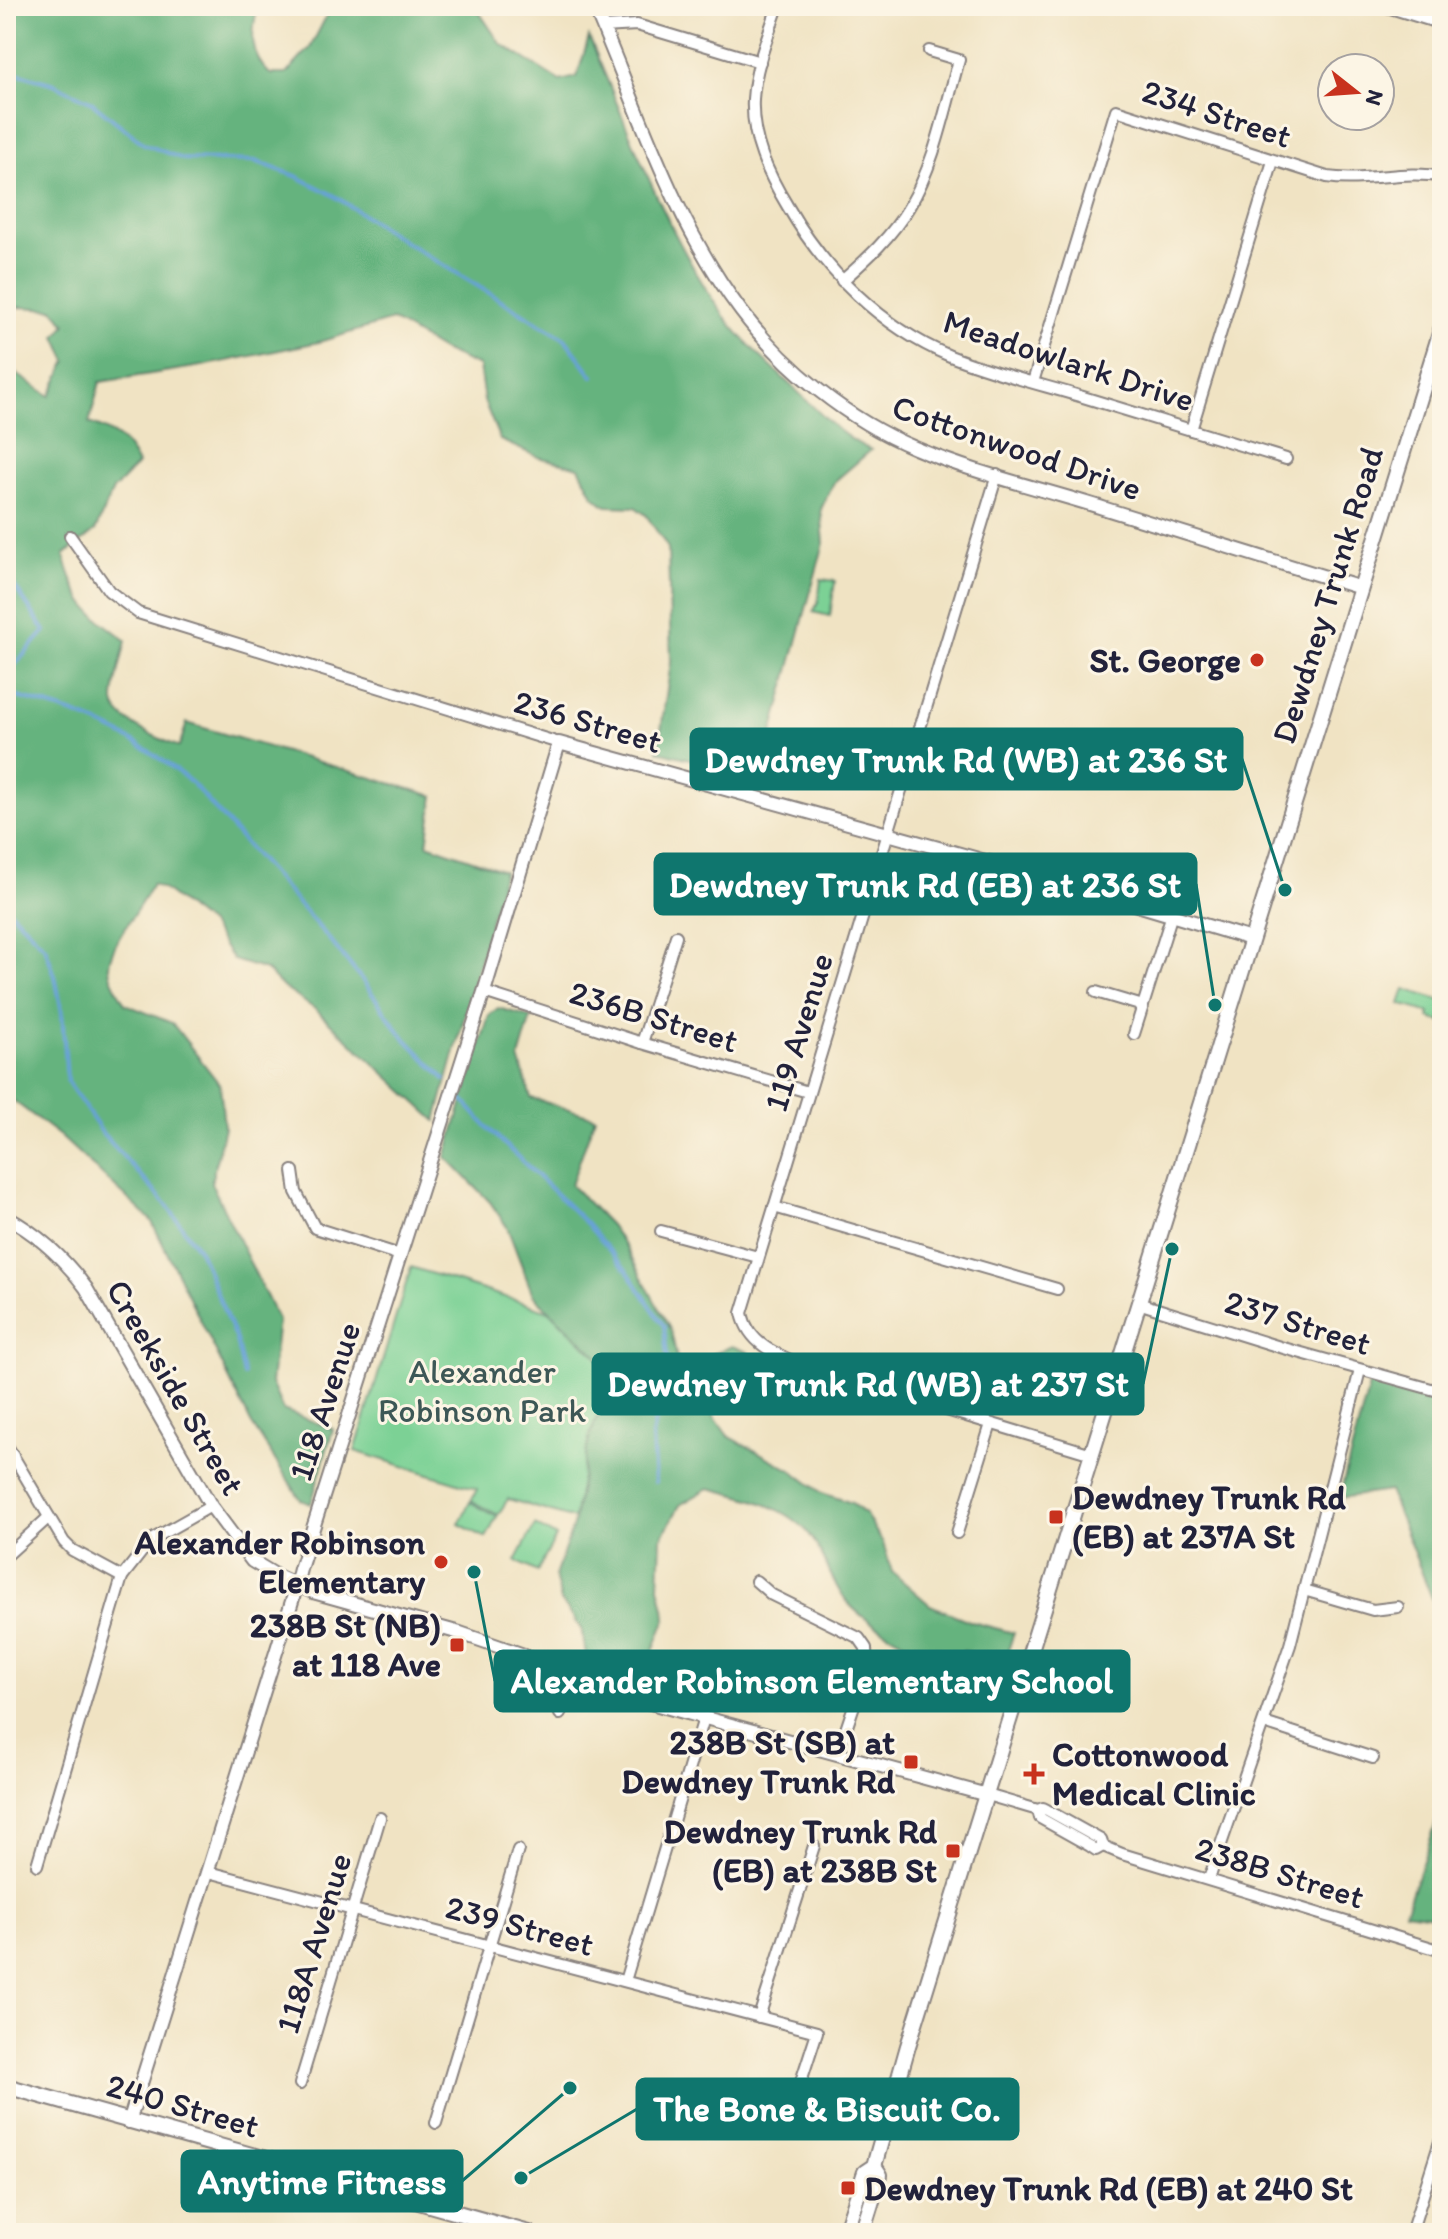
<svg xmlns="http://www.w3.org/2000/svg" width="1448" height="2239" font-family="Itim,sans-serif">
	<style>
		.green { fill: #7cd195; stroke: #4f7a68; stroke-width: 2 }
		.forest { fill: #65b37e; stroke: #446a5c; stroke-width: 2 }
		.lines { fill: none; stroke-linecap: round; stroke-linejoin: round }
		.stream { stroke: #67a2d7; stroke-width: 4 }
		.minor-casing { stroke: #89827f; stroke-width: 14 }
		.tertiary-casing { stroke: #89827f; stroke-width: 16 }
		.secondary-casing { stroke: #89827f; stroke-width: 18 }
		.minor { stroke: #fff; stroke-width: 10 }
		.tertiary { stroke: #fff; stroke-width: 12 }
		.secondary { stroke: #fff; stroke-width: 14 }
		.poi-dot { fill: #c8321e; stroke: #fcf5e5; stroke-width: 3 }
		.labels { text-anchor: middle; stroke-width: 6; stroke-linejoin: round; paint-order: stroke }
		.street-label { font-size: 34px; fill: #22223b; stroke: #fcf5e5 }
		.poi-label { font-size: 34px; font-weight: bold; fill: #22223b; stroke: #fcf5e5; text-anchor: end }
		.park-label { font-size: 34px; fill: #3d5756; stroke: #fcf5e5 }
		.leader { fill: none; stroke: #0f766e; stroke-width: 3 }
		.callout-dot { fill: #0f766e; stroke: #fcf5e5; stroke-width: 3 }
		.callout { fill: #0f766e; stroke: #0f766e; stroke-width: 3 }
		.callout-label { font-size: 36px; text-anchor: middle; font-weight: bold; fill: #fff }
	</style>
	<rect width="100%" height="100%" fill="#fcf5e5"/>
	<filter id="ink" filterUnits="userSpaceOnUse"><feTurbulence type="fractalNoise" baseFrequency=".0125" numOctaves="2"/><feDisplacementMap in="SourceGraphic" scale="16" xChannelSelector="R" yChannelSelector="G"/><feConvolveMatrix kernelMatrix="1 2 1 2 8 2 1 2 1" color-interpolation-filters="sRGB"/></filter>
	<filter id="wash" filterUnits="userSpaceOnUse"><feTurbulence type="fractalNoise" baseFrequency=".006" numOctaves="4" result="noise"/><feDisplacementMap in="SourceGraphic" scale="32" xChannelSelector="R" yChannelSelector="G"/><feGaussianBlur stdDeviation="1.8" result="paint"/><feColorMatrix in="noise" values="0 0 0 0 0 0 0 0 0 0 0 0 0 0 0 0 0 1.4 0 .05"/><feComposite in="paint" operator="in"/></filter>
	<g filter="url(#wash)">
		<rect width="100%" height="100%" fill="#f0e3c3"/>
		<g class="green">
			<path d="M821,579L835,581L830,616L813,612L818,603Z"/>
			<path d="M1405,989L1442,1001V1022L1429,1018L1430,1013L1400,1004Z"/>
			<path d="M411,1267L549,1311L595,1354L607,1372L605,1398L589,1438L574,1519L508,1499L498,1515L471,1501L477,1489L355,1451Z"/>
			<path d="M470,1502L497,1517L486,1538L459,1524Z"/>
			<path d="M535,1525L556,1537L537,1572L516,1561Z"/>
		</g>
		<g class="forest">
			<path d="M6,6H258C251,32 249,55 270,74H286L310,48L329,11L344,6H475L500,43L560,81L577,77L589,37C629,129 661,222 717,306C738,337 768,364 796,390C820,413 840,436 871,450L834,482L821,509L824,543L760,777L658,751L671,662L668,548L646,515L635,507L606,506L593,495L579,467L538,457L500,440L484,401L479,366L442,350L392,320L319,342L202,366L100,382L89,423C115,432 126,440 138,464L113,490L95,531L64,555C77,603 87,611 126,640C123,657 113,686 114,702C116,722 163,740 179,747L187,723L434,796L427,844L504,871L436,1121L315,1009L284,988L266,970L233,960L210,925L163,889L152,884C141,908 107,947 109,969C110,980 120,994 125,1004L172,1023L220,1085L224,1127L211,1183L278,1320L271,1383L283,1410L333,1429L311,1504L301,1500L251,1423L151,1220L60,1136L6,1095V367L50,396L67,361L56,337L66,324L53,309L19,307L6,312Z"/>
			<path d="M498,1008L531,1017L519,1058L531,1098L595,1117L571,1185L610,1225L626,1248L671,1331L679,1368L732,1346L748,1352L713,1415L728,1436L793,1471L822,1493L852,1503L866,1515L883,1543L892,1572L930,1605L972,1622L1014,1633L1004,1662L964,1651L942,1660C913,1647 870,1627 848,1603C832,1585 826,1558 812,1538C792,1507 743,1496 709,1488L680,1505L661,1539L659,1587L666,1618L640,1684L587,1659L581,1628L561,1601L555,1576L573,1526L589,1438L605,1398L607,1372L595,1354L533,1295L507,1227L490,1202L446,1157L489,1015Z"/>
			<path d="M1370,1382L1442,1404V1623L1389,1491L1339,1498Z"/>
			<path d="M1442,1806V1917L1405,1912Z"/>
		</g>
		<g class="lines">
			<g class="stream">
				<path d="M6,70L54,84L90,101L144,144L183,159L255,161L296,176L333,195L392,234L565,339L593,376"/>
				<path d="M6,574L45,631L6,675"/>
				<path d="M6,694C82,713 131,732 192,783L324,933L363,981L401,1034L445,1079"/>
				<path d="M6,907L45,947L55,976L62,1012L67,1081L103,1134L166,1204L200,1252L236,1340L244,1375"/>
				<path d="M461,1098L488,1128L586,1223L628,1272L664,1326L667,1358L652,1436L655,1482"/>
				<path d="M6,2216L11,2233"/>
			</g>
		</g>
	</g>
	<g filter="url(#ink)">
		<g class="lines">
			<g class="minor-casing">
				<g id="minor">
					<path d="M778,6C768,36 755,67 753,99C751,139 768,174 788,207C825,271 881,327 950,356C993,373 1039,384 1083,397C1151,418 1219,438 1286,459"/>
					<path d="M1384,6L1442,24"/>
					<path d="M603,27L637,25L760,62"/>
					<path d="M842,281C867,259 892,236 909,207C935,164 945,109 959,60L929,51"/>
					<path d="M1033,382L1116,110L1327,177C1366,183 1404,169 1442,177"/>
					<path d="M1191,430L1273,161"/>
					<path d="M997,475L742,1313C749,1348 784,1357 814,1370L1092,1454"/>
					<path d="M70,536L109,591L138,613L559,743"/>
					<path d="M484,992L642,1043L808,1092"/>
					<path d="M1096,992L1143,1006"/>
					<path d="M1134,1034L1172,914"/>
					<path d="M642,1043L676,936"/>
					<path d="M293,1171L296,1192L315,1228L400,1255"/>
					<path d="M774,1207L1057,1289"/>
					<path d="M661,1231L758,1257"/>
					<path d="M1138,1303L1280,1347L1442,1392"/>
					<path d="M6,1444L64,1542L72,1550L122,1577"/>
					<path d="M957,1533L991,1424"/>
					<path d="M6,1556L49,1517"/>
					<path d="M756,1581L772,1595L859,1638L866,1648L867,1667L838,1753"/>
					<path d="M1304,1590L1373,1610L1398,1607"/>
					<path d="M560,1714L573,1672"/>
					<path d="M1264,1723L1373,1758"/>
					<path d="M987,1795L1038,1810L1043,1808L1047,1810L1101,1840L1103,1846L1122,1854L1442,1951"/>
					<path d="M1038,1810L1040,1818L1090,1846L1096,1850L1103,1846"/>
					<path d="M37,1865L122,1577L151,1540L211,1506"/>
					<path d="M209,1872L817,2032L794,2103L781,2115"/>
					<path d="M1209,1879L1290,1645L1360,1370"/>
					<path d="M625,1981L704,1718"/>
					<path d="M759,2017L814,1846"/>
					<path d="M300,2084L380,1818"/>
					<path d="M436,2123L518,1850"/>
					<path d="M1411,2233L1442,2135"/>
				</g>
			</g>
			<g class="tertiary-casing">
				<g id="tertiary">
					<path d="M594,6C639,110 672,219 741,311C785,369 848,420 915,448C976,474 1043,489 1106,509C1191,535 1276,561 1361,588"/>
					<path d="M6,1217C39,1235 64,1258 86,1288L211,1506L252,1561L277,1576L313,1592L460,1633L573,1672L647,1702L987,1795"/>
					<path d="M129,2122L293,1598L300,1569L484,992L559,743L1047,878L1251,939"/>
				</g>
			</g>
			<g class="secondary-casing">
				<g id="secondary">
					<path d="M6,2086L529,2233"/>
					<path d="M845,2233L865,2172L874,2166L908,2046L1442,327"/>
					<path d="M862,2233L880,2175L874,2166"/>
				</g>
			</g>
			<use href="#minor" class="minor"/>
			<use href="#tertiary" class="tertiary"/>
			<use href="#secondary" class="secondary"/>
		</g>
	</g>
	<g class="poi-dot">
		<circle cx="1257" cy="660" r="8"/>
		<rect x="1048" y="1509" width="16" height="16" rx="4"/>
		<circle cx="441" cy="1562" r="8"/>
		<rect x="449" y="1637" width="16" height="16" rx="4"/>
		<rect x="903" y="1754" width="16" height="16" rx="4"/>
		<path d="M1030 1762h8v8h8v8h-8v8h-8v-8h-8v-8h8z"/>
		<rect x="945" y="1843" width="16" height="16" rx="4"/>
		<rect x="840" y="2180" width="16" height="16" rx="4"/>
	</g>
	<g class="labels">
		<g class="street-label">
			<text transform="translate(1217 113) rotate(18)" y="12">234 Street</text>
			<text transform="translate(1069 360) rotate(18)" y="12">Meadowlark Drive</text>
			<text transform="translate(1017 447) rotate(19)" y="12">Cottonwood Drive</text>
			<text transform="translate(1327 595) rotate(-73)" y="12">Dewdney Trunk Road</text>
			<text transform="translate(588 721) rotate(16)" y="12">236 Street</text>
			<text transform="translate(654 1016) rotate(17)" y="12">236B Street</text>
			<text transform="translate(798 1032) rotate(-73)" y="12">119 Avenue</text>
			<text transform="translate(1298 1322) rotate(17)" y="12">237 Street</text>
			<text transform="translate(176 1387) rotate(60)" y="12">Creekside Street</text>
			<text transform="translate(324 1401) rotate(-72)" y="12">118 Avenue</text>
			<text transform="translate(1280 1872) rotate(17)" y="12">238B Street</text>
			<text transform="translate(520 1925) rotate(15)" y="12">239 Street</text>
			<text transform="translate(313 1943) rotate(-73)" y="12">118A Avenue</text>
			<text transform="translate(183 2105) rotate(16)" y="12">240 Street</text>
		</g>
		<g class="poi-label">
			<text x="1241" y="672">St. George</text>
			<text x="1072" y="1509" text-anchor="start">Dewdney Trunk Rd<tspan x="1072" dy="39">(EB) at 237A St</tspan></text>
			<text x="425" y="1554">Alexander Robinson<tspan x="425" dy="39">Elementary</tspan></text>
			<text x="441" y="1637">238B St (NB)<tspan x="441" dy="39">at 118 Ave</tspan></text>
			<text x="895" y="1754">238B St (SB) at<tspan x="895" dy="39">Dewdney Trunk Rd</tspan></text>
			<text x="1052" y="1766" text-anchor="start">Cottonwood<tspan x="1052" dy="39">Medical Clinic</tspan></text>
			<text x="937" y="1843">Dewdney Trunk Rd<tspan x="937" dy="39">(EB) at 238B St</tspan></text>
			<text x="864" y="2200" text-anchor="start">Dewdney Trunk Rd (EB) at 240 St</text>
		</g>
		<g class="park-label">
			<text x="482" y="1383">Alexander<tspan x="482" dy="39">Robinson Park</tspan></text>
		</g>
	</g>
	<path class="leader" d="M1285 890L1242 759M1215 1005L1196 884M1172 1249L1143 1384M474 1572L495 1681M521 2178L637 2109M570 2088L462 2181"/>
	<g class="callout-dot">
		<circle cx="1285" cy="890" r="8"/>
		<circle cx="1215" cy="1005" r="8"/>
		<circle cx="1172" cy="1249" r="8"/>
		<circle cx="474" cy="1572" r="8"/>
		<circle cx="521" cy="2178" r="8"/>
		<circle cx="570" cy="2088" r="8"/>
	</g>
	<g class="callout">
		<rect x="691" y="729" width="551" height="60" rx="8"/>
		<rect x="655" y="854" width="541" height="60" rx="8"/>
		<rect x="593" y="1354" width="550" height="60" rx="8"/>
		<rect x="495" y="1651" width="634" height="60" rx="8"/>
		<rect x="637" y="2079" width="381" height="60" rx="8"/>
		<rect x="182" y="2151" width="280" height="60" rx="8"/>
	</g>
	<g class="callout-label">
		<text x="966" y="772">Dewdney Trunk Rd (WB) at 236 St</text>
		<text x="925" y="897">Dewdney Trunk Rd (EB) at 236 St</text>
		<text x="868" y="1396">Dewdney Trunk Rd (WB) at 237 St</text>
		<text x="812" y="1693">Alexander Robinson Elementary School</text>
		<text x="827" y="2121">The Bone &amp; Biscuit Co.</text>
		<text x="322" y="2194">Anytime Fitness</text>
	</g>
	<rect width="1448" height="2239" fill="none" stroke="#fcf5e5" stroke-width="32"/>
	<g transform="translate(1356 92) rotate(107)"><circle r="38" fill="#fcf5e5" stroke="#a5a1a1" stroke-width="2"/>
	<path d="M0-6L14 30L0 20L-14 30Z" fill="#c8321e"/>
	<text y="-12" font-size="22" font-weight="bold" text-anchor="middle" fill="#22223b">N</text>
	</g>
</svg>
